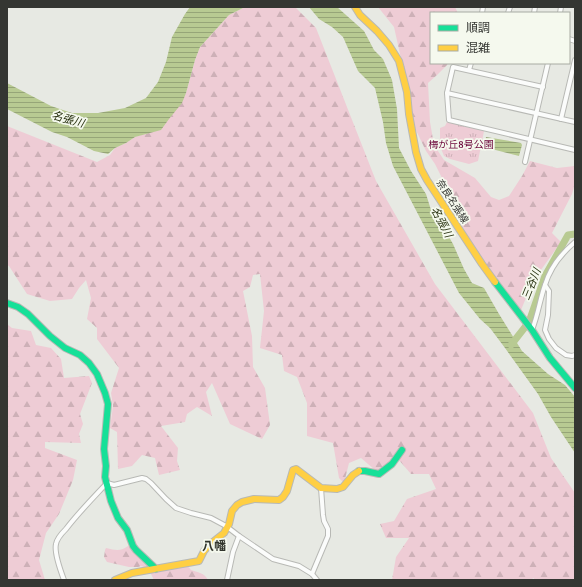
<svg xmlns="http://www.w3.org/2000/svg" width="582" height="587" font-family="Signika,'Noto Sans JP',sans-serif">
	<style>
		.forest { fill: url(#forest-firs) }
		.park { fill: url(#park-tufts) }
		.water { fill: url(#water-rules) }
		.lines { fill: none; stroke-linecap: round; stroke-linejoin: round }
		.river { stroke: #b8ca92; stroke-width: 7 }
		.street-casing { stroke: #b8b9b5; stroke-width: 6 }
		.fast-casing { stroke: #b8b9b5; stroke-width: 8 }
		.slow-casing { stroke: #b8b9b5; stroke-width: 8 }
		.street { stroke: #fbfcfb; stroke-width: 4 }
		.fast { stroke: #16e098; stroke-width: 6 }
		.slow { stroke: #ffcf43; stroke-width: 6 }
		.labels { text-anchor: middle; stroke-width: 3.5; stroke-linejoin: round; paint-order: stroke }
		.park-label { font-size: 10px; fill: #6b0539; stroke: #f5f9ee }
		.street-label { font-size: 10px; fill: #343632; stroke: #f5f9ee }
		.water-label { font-size: 11px; font-style: italic; fill: #283110; stroke: #f5f9ee }
		.quarter-label { font-size: 12px; font-weight: bold; fill: #31342c; stroke: #f5f9ee }
	</style>
	<defs>
		<pattern id="forest-firs" width="22" height="20" patternUnits="userSpaceOnUse"><rect width="22" height="20" fill="#eeccd5"/><path d="M5 1l3.5 6h-7zM16 11l3.5 6h-7z" fill="#cdb0b7"/></pattern>
		<pattern id="park-tufts" width="24" height="20" patternUnits="userSpaceOnUse"><rect width="24" height="20" fill="#eeccd5"/><path d="M3 7l-1-3M5 7V3M7 7l1-3M15 17l-1-3M17 17v-4M19 17l1-3" fill="none" stroke="#cdb0b7"/></pattern>
		<pattern id="water-rules" width="6" height="5" patternUnits="userSpaceOnUse"><rect width="6" height="5" fill="#b8ca92"/><path d="M0 2.5h6" fill="none" stroke="#96a578"/></pattern>
	</defs>
	<rect width="100%" height="100%" fill="#e7e9e3"/>
	<g class="forest">
		<path d="M245,7H295L316,28L376,181L435,284L533,413L551,458L575,493V580H534V578L530,580H392L396,557L409,538H386L380,524L394,521L407,499L436,489L429,474H411L398,459L382,476L361,458L349,463L344,483L339,478L333,443L307,436V403L297,377L284,371L282,355L260,348L264,311L260,274L253,275L250,287L243,291L252,336L253,367L265,388L270,425L262,439L230,424L212,383L206,392L212,416L197,407L187,414L185,422L161,426L178,448L177,461L180,470L159,475L155,458L142,455L132,466L118,469L117,432L110,428L113,406L111,393L119,368L97,339V328L87,319L91,298L86,280L79,288L72,299L50,301L27,294L9,266L7,265V126L97,162L110,155L115,148L126,143L135,137L161,129L186,93L195,60L200,47L229,15Z"/>
		<path d="M378,7H455L458,13H431V63H449L437,75L428,83L430,122L434,145L444,160L475,178L491,197L499,200L509,196L522,176L530,161L557,168L575,166V187H574L572,194L552,233L561,242L533,281L521,310L489,268L479,256L462,226L449,192L435,164L426,151L413,124L404,72L394,27Z"/>
		<path d="M7,324L12,328L31,331L36,345L51,348L61,359L64,378L89,376L92,383L80,414L83,424L79,434L81,443L45,442V448L77,460L73,480L59,514L46,533L39,560L45,580H7Z"/>
		<path d="M128,546L131,547L153,568L187,565L191,570C197,572 205,573 208,580H154L149,570L147,568L141,566L138,567H129L107,562L104,557L105,550L106,548C116,550 119,552 128,546Z"/>
	</g>
	<path class="park" d="M447,122L484,131L478,161L469,164L450,159L444,156L440,146V128L445,126Z"/>
	<g class="water">
		<path d="M190,7H245L229,15L200,47L195,60L186,93L182,103L169,119L161,130L135,137L126,143L115,148L108,154L94,151L67,137L52,132L7,109V83L51,106L72,113H98L125,108L146,98L158,82L166,62L172,37L185,14Z"/>
		<path d="M309,7H337L364,31L374,50L383,59L392,80L397,109L399,148L411,171L426,194L431,210L441,223L453,244L464,269L472,283L484,288L499,314L522,351L548,374L565,385L575,397V453L551,417L538,394L505,348L490,328L480,319L459,293L393,166L386,143L383,122L375,88L358,71L343,37L332,27L319,19Z"/>
		<path d="M486,137L521,143L522,145L519,156L484,147Z"/>
	</g>
	<g class="lines">
		<path class="river" d="M511,345L529,322L545,276L568,235L575,234"/>
		<g class="street-casing">
			<g id="street">
				<path d="M482,13L483,7"/>
				<path d="M508,13L510,7"/>
				<path d="M534,13L535,7"/>
				<path d="M560,13L561,7"/>
				<path d="M569,39L575,41"/>
				<path d="M469,70L471,63"/>
				<path d="M543,87L453,67L447,93L449,120L575,150"/>
				<path d="M447,93L575,122"/>
				<path d="M561,119L575,60"/>
				<path d="M525,162L548,63"/>
				<path d="M545,285L549,291L548,315L545,330L549,339L556,348L566,355L572,356L575,355"/>
				<path d="M532,330C538,315 540,299 545,285C550,268 562,253 575,242"/>
				<path d="M312,574L328,536V529L324,521L323,515L321,488"/>
				<path d="M64,580C61,572 54,552 56,544C57,538 62,533 66,529C79,512 93,498 107,483L114,485L142,478L146,479L151,483L166,499L176,508L191,513L211,518L226,526L239,536L273,559L299,566L312,574L317,580"/>
				<path d="M227,580L233,552L239,536"/>
			</g>
		</g>
		<g class="fast-casing">
			<g id="fast">
				<path d="M495,282L532,330L550,358L575,388"/>
				<path d="M7,303L18,307L28,314L50,336L65,348L80,355L89,363L97,374L105,393L108,404L104,449L106,466L105,477L111,501L118,518L127,530L133,546L136,550L156,569"/>
				<path d="M359,471H365L379,474L392,464L402,450"/>
			</g>
		</g>
		<g class="slow-casing">
			<g id="slow">
				<path d="M355,7L360,15L377,31L389,45L399,61L407,92L409,114L416,152L421,169L427,180L482,264L495,282"/>
				<path d="M115,580L132,573L199,561L204,551L209,545L224,533L229,524L232,511L237,505L242,502L254,499L279,500L283,497L287,491L293,470L296,469L321,488L337,489L343,487L353,475L359,471"/>
			</g>
		</g>
		<use href="#street" class="street"/>
		<use href="#fast" class="fast"/>
		<use href="#slow" class="slow"/>
	</g>
	<g class="labels">
		<g class="park-label">
			<text x="461" y="148">梅が丘8号公園</text>
		</g>
		<g class="street-label">
			<text transform="translate(453 201) rotate(57)" y="4">奈良名張線</text>
		</g>
		<g class="water-label">
			<text transform="translate(68 119) rotate(16)" y="4">名張川</text>
			<text transform="translate(442 222) rotate(62)" y="4">名張川</text>
			<text transform="translate(531 284) rotate(-68)" y="4">三谷川</text>
		</g>
		<g class="quarter-label">
			<text x="214" y="550">八幡</text>
		</g>
	</g>
	<rect width="582" height="587" fill="none" stroke="#343632" stroke-width="16"/>
	<rect x="430" y="12" width="140" height="52" fill="#f5f9ee" stroke="#a8aba3"/>
	<rect x="438" y="25" width="20" height="6" fill="#16e098" stroke="#a8aba3"/>
	<text x="466" y="32" font-size="12" fill="#343632">順調</text>
	<rect x="438" y="45" width="20" height="6" fill="#ffcf43" stroke="#a8aba3"/>
	<text x="466" y="52" font-size="12" fill="#343632">混雑</text>
</svg>
